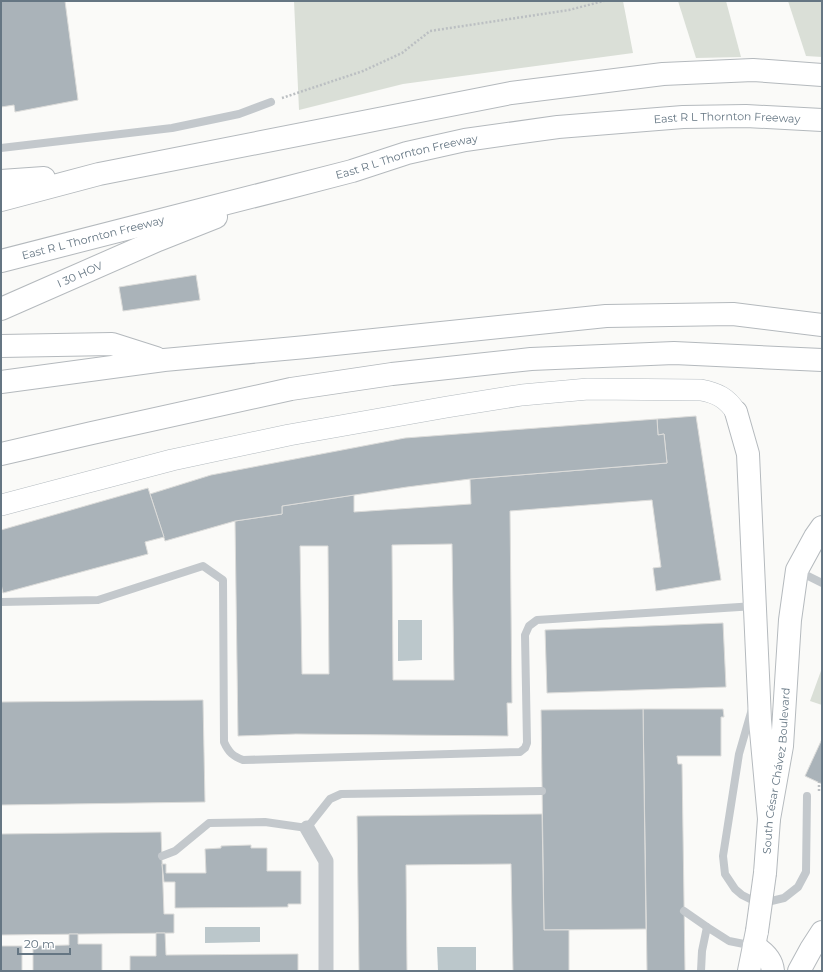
<svg xmlns="http://www.w3.org/2000/svg" width="823" height="972" font-family="Montserrat,sans-serif">
	<style>
		.green { fill: #dadfd7 }
		.water { fill: #bbc7cb }
		.building { fill: #aab3b9; stroke: #dcdcda; fill-rule: evenodd }
		.lines { fill: none; stroke-linecap: round; stroke-linejoin: round }
		.secondary-casing { stroke: #b3babf; stroke-width: 22 }
		.primary-casing { stroke: #b5babe; stroke-width: 24 }
		.highway-casing { stroke: #b4b9bd; stroke-width: 24 }
		.path { stroke: #bbbfc2; stroke-width: 2.5; stroke-dasharray: 2 2; stroke-linecap: butt }
		.lane { stroke: #c3c8cc; stroke-width: 8 }
		.street { stroke: #c3c8cc; stroke-width: 15 }
		.secondary { stroke: #fff; stroke-width: 21 }
		.primary { stroke: #fff; stroke-width: 22 }
		.highway { stroke: #fff; stroke-width: 22 }
		.primary-bridge-casing { stroke: #b5babe; stroke-width: 24; stroke-linecap: butt }
		.primary-bridge { stroke: #fff; stroke-width: 22 }
		.labels { text-anchor: middle; stroke-width: 4; stroke-linejoin: round; paint-order: stroke }
		.street-label { font-size: 11px; fill: #657683; stroke: #fff }
	</style>
	<rect width="100%" height="100%" fill="#fafaf8"/>
	<g class="green">
		<path d="M294,1H623L633,53L403,84L299,110Z"/>
		<path d="M678,1H726L741,57L696,58Z"/>
		<path d="M788,1H822V57L806,56Z"/>
		<path d="M822,668V705L810,701Z"/>
	</g>
	<g class="water">
		<path d="M398,620H422V660L398,661Z"/>
		<path d="M205,927H260V942L205,943Z"/>
		<path d="M437,947H476V971H438Z"/>
	</g>
	<g class="building">
		<path d="M1,1H65L78,100L15,112L14,105L1,107Z"/>
		<path d="M196,275L200,300L123,311L119,287Z"/>
		<path d="M696,416L721,580L656,591L653,568L661,567L652,500L510,511L512,703H507L508,736L296,734L238,736L235,521L282,514V506L354,495V512L471,504L470,479L667,463L664,434L658,435L657,419ZM452,544L454,680H393L392,545ZM300,546H328L329,674H302Z"/>
		<path d="M657,419L658,435L664,434L667,463L470,479L407,487L282,506V514L235,521L165,541L150,494L211,475L405,438Z"/>
		<path d="M148,488L164,537L145,542L148,554L3,593L1,584V530Z"/>
		<path d="M723,623L726,687L547,693L545,630Z"/>
		<path d="M203,700L205,802L1,805V702Z"/>
		<path d="M643,709H723L724,717H721V756H677L678,764H682L685,971H647Z"/>
		<path d="M643,709L646,929L544,930L541,710Z"/>
		<path d="M822,739V784L805,776Z"/>
		<path d="M542,814L544,930H569V971H513L511,864L406,865L407,971H359L357,816Z"/>
		<path d="M161,832L164,914H174V933L1,935V834Z"/>
		<path d="M251,845V848H267V871H301V904H288V907L175,908V882H164L162,864H166V873H206L205,849L221,848V846Z"/>
		<path d="M156,933H165L166,955L298,954V971H130V956H156Z"/>
		<path d="M69,934H78V944H102V971H33V946L69,945Z"/>
		<rect x="1" y="946" width="21" height="25"/>
	</g>
	<g class="lines">
		<g class="secondary-casing">
			<path id="secondary" d="M1,505L172,460L289,435L447,407L522,395L588,389L701,390C717,393 727,398 736,412"/>
		</g>
		<g class="primary-casing">
			<g id="primary">
				<path d="M736,412L748,454L760,720L769,819"/>
				<path id="s1" d="M765,873L769,819L782,746L790,620L797,570L815,537L822,527"/>
				<path d="M754,946C764,952 772,959 773,971"/>
				<path d="M749,971L757,931"/>
				<path d="M799,971L811,949L822,932"/>
			</g>
		</g>
		<g class="highway-casing">
			<g id="highway">
				<path d="M1,181L44,178"/>
				<path d="M1,200L99,174L511,93L663,74L753,70L822,75"/>
				<path id="s2" d="M1,261L294,186L352,171L407,153L465,140L558,127L683,117L746,116L822,120"/>
				<path id="s3" d="M1,309L158,240L216,217"/>
				<path d="M1,346L112,344L156,358"/>
				<path d="M1,382L164,360L306,347L606,316L733,314L822,325"/>
				<path d="M1,454L92,433L291,389L392,374L531,359L674,353L822,360"/>
			</g>
		</g>
		<g class="path">
			<path d="M282,98L363,71L402,53L430,31L569,10L604,1"/>
			<path d="M819,791V782"/>
		</g>
		<g class="lane">
			<path d="M1,148L172,128L239,114L271,102"/>
			<path d="M798,571L822,583"/>
			<path d="M1,602L98,600L203,566L223,580L224,742C229,753 233,756 243,760L520,752L525,748L527,743L525,635L529,626L537,620L755,606"/>
			<path d="M752,709L739,754L723,856L725,874L735,889L742,895L750,899L767,902L784,898L798,887L806,872L807,796"/>
			<path d="M162,856L175,851L209,823L265,822L307,828L330,799L341,794L542,791"/>
			<path d="M684,911L707,927"/>
			<path d="M701,971L702,951L707,927L729,941L754,946"/>
		</g>
		<path class="street" d="M307,828L326,861V971"/>
		<use href="#secondary" class="secondary"/>
		<use href="#primary" class="primary"/>
		<use href="#highway" class="highway"/>
		<g class="primary-bridge-casing">
			<path id="primary-bridge" d="M757,931L765,873"/>
		</g>
		<use href="#primary-bridge" class="primary-bridge"/>
	</g>
	<g class="labels">
		<g class="street-label">
			<text dy="4" stroke="none"><textPath href="#s2" startOffset="743">East R L Thornton Freeway</textPath></text>
			<text dy="4" stroke="none"><textPath href="#s2" startOffset="419">East R L Thornton Freeway</textPath></text>
			<text dy="4" stroke="none"><textPath href="#s2" startOffset="95">East R L Thornton Freeway</textPath></text>
			<text dy="4" stroke="none"><textPath href="#s3" startOffset="86">I 30 HOV</textPath></text>
			<text dy="4" stroke="none"><textPath href="#s1" startOffset="103">South César Chávez Boulevard</textPath></text>
		</g>
	</g>
	<rect width="823" height="972" fill="none" stroke="#657683" stroke-width="4"/>
	<path d="M18 948v6h52v-6" fill="none" stroke="#657683" stroke-width="2"/>
	<text x="24" y="948" font-size="12" fill="#657683" stroke="#ffffff" stroke-width="3" paint-order="stroke">20 m</text>
</svg>
